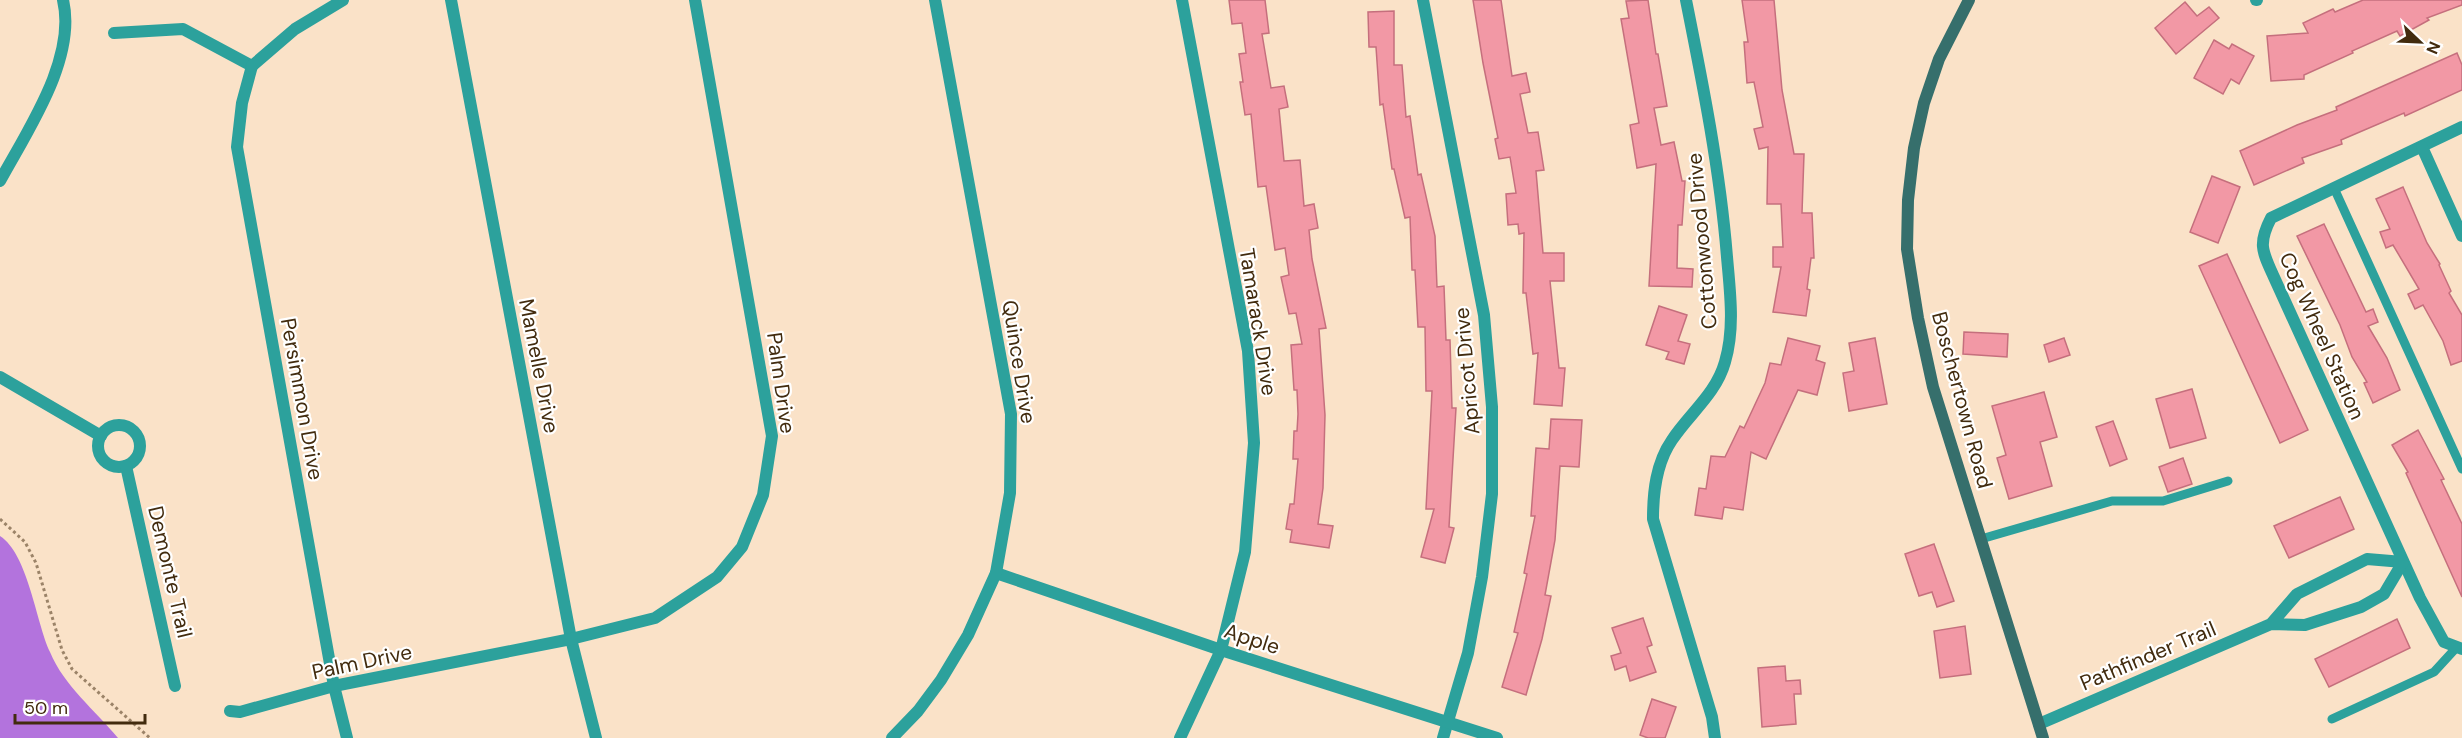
<svg xmlns="http://www.w3.org/2000/svg" width="2462" height="738" font-family="'DM Sans',sans-serif">
	<style>
		.water { fill: #b373dd }
		.building { fill: #f298a5; stroke: #c56f7d; stroke-width: 1.5 }
		.lines { fill: none; stroke-linecap: round; stroke-linejoin: round }
		.path { stroke: #9b8368; stroke-width: 3; stroke-dasharray: 3 3; stroke-linecap: butt }
		.lane { stroke: #2ca19c; stroke-width: 9 }
		.street { stroke: #2ca19c; stroke-width: 12 }
		.secondary { stroke: #366f6c; stroke-width: 12 }
		.labels { text-anchor: middle; stroke-width: 4.5; stroke-linejoin: round; paint-order: stroke }
		.street-label { font-size: 21px; fill: #422b0e; stroke: #fff }
	</style>
	<rect width="100%" height="100%" fill="#fae2c8"/>
	<path class="water" d="M0,536C28,554 36,622 50,652C64,686 95,710 118,738H0Z"/>
	<g class="building">
		<path d="M1229,0H1265L1269,33L1262,34L1271,88L1284,86L1288,107L1279,109L1284,161L1300,160L1304,206L1314,204L1318,228L1309,230L1312,259L1326,328L1319,329L1325,415L1323,488L1318,524L1333,526L1329,548L1290,542L1292,530L1286,529L1290,504H1294L1298,459H1293L1294,431H1297L1298,414L1297,390H1294L1291,345L1302,344L1296,313L1289,314L1281,277L1289,275L1285,248L1275,250L1266,186L1258,187L1251,114L1245,115L1240,82H1243L1239,54L1246,53L1242,23L1232,24Z"/>
		<path d="M1473,0H1501L1512,76L1526,73L1530,92L1520,94L1528,133L1538,132L1544,170L1536,171L1543,253H1564V281H1550L1559,368H1565L1562,406L1534,404L1538,353L1533,354L1526,293H1523L1524,233L1519,234L1518,224L1508,225L1506,194L1516,193L1510,157L1499,159L1495,139L1498,138L1483,63Z"/>
		<path d="M1648,0L1656,54H1658L1667,106L1654,108L1661,145L1674,142L1682,181H1685L1682,225H1678L1677,268L1693,269L1692,287L1649,286L1656,164L1637,168L1630,125L1639,123L1621,19L1629,18L1626,1Z"/>
		<path d="M1742,0H1774L1782,90L1794,154H1804L1802,213H1812L1814,258H1811L1807,289L1810,290L1806,316L1773,312L1781,267H1773V247H1783L1781,204H1767L1768,147L1759,149L1754,129L1763,127L1754,82L1747,83L1744,42H1748Z"/>
		<path d="M2363,0H2462V5L2427,18L2429,20L2400,36L2397,31L2352,51L2353,53L2304,75V79L2271,81L2267,36L2308,33L2303,23L2333,9L2335,12Z"/>
		<path d="M2185,2L2197,16L2209,7L2219,18L2176,54L2155,28Z"/>
		<path d="M1394,11V65H1402L1406,117L1410,116L1418,175L1421,174L1435,236L1437,287L1444,286L1446,340H1450L1452,408H1456L1449,527L1454,528L1445,563L1421,557L1434,509H1426L1432,391H1426L1425,327H1418L1415,270H1412L1410,217L1405,218L1394,169H1392L1383,104L1380,105L1376,47H1369L1368,12Z"/>
		<path d="M2214,40L2229,49L2232,44L2254,56L2239,84L2231,79L2223,94L2194,78Z"/>
		<path d="M2457,53L2462,65V90L2405,116L2404,113L2341,140L2342,144L2302,158L2304,163L2254,185L2240,151L2297,125L2337,110L2336,107Z"/>
		<path d="M2212,176L2240,187L2218,243L2190,232Z"/>
		<path d="M2403,187L2427,243L2440,264L2439,265L2451,291L2449,293L2462,315V361L2451,365L2443,341L2423,305L2415,309L2408,294L2419,289L2393,245L2386,248L2380,232L2390,229L2376,199Z"/>
		<path d="M2324,224L2366,312L2373,309L2378,322L2368,326L2387,358L2400,390L2373,403L2364,383L2367,382L2352,357L2340,325L2297,236Z"/>
		<path d="M2227,254L2308,430L2280,443L2199,266Z"/>
		<path d="M1659,306L1687,315L1678,341L1690,344L1684,364L1666,359L1669,352L1646,345Z"/>
		<path d="M1964,332L2008,334L2007,357L1963,354Z"/>
		<path d="M1788,338L1820,346L1816,360L1825,363L1817,395L1798,390L1766,459L1751,452L1743,510L1724,507L1722,519L1695,515L1699,488L1706,489L1711,456L1725,457L1740,426L1744,428L1765,383L1770,363L1781,365Z"/>
		<path d="M1875,338L1887,404L1849,411L1843,373L1854,371L1849,343Z"/>
		<path d="M2064,338L2070,355L2049,362L2044,345Z"/>
		<path d="M2192,389L2206,438L2170,448L2156,399Z"/>
		<path d="M2044,392L2057,437L2040,442L2052,486L2009,499L1997,458L2006,455L1992,406Z"/>
		<path d="M1551,419L1582,420L1579,467L1560,466L1555,540L1545,595L1551,596L1542,639L1526,695L1502,687L1518,633L1514,632L1527,574L1524,573L1535,516H1531L1536,448L1549,449Z"/>
		<path d="M2113,421L2127,459L2110,466L2096,427Z"/>
		<path d="M2418,430L2444,479L2441,480L2462,524V597L2406,473L2408,472L2392,445Z"/>
		<path d="M2183,458L2192,484L2168,492L2159,467Z"/>
		<path d="M2340,497L2354,529L2289,558L2274,526Z"/>
		<path d="M1934,544L1954,601L1937,607L1932,592L1919,596L1905,554Z"/>
		<path d="M1643,618L1652,645L1647,647L1656,672L1630,681L1626,666L1615,670L1611,656L1621,653L1612,628Z"/>
		<path d="M2397,619L2410,648L2329,687L2315,659Z"/>
		<path d="M1965,626L1971,674L1940,678L1934,631Z"/>
		<path d="M1785,666L1786,681L1800,680L1801,694H1794L1796,724L1762,727L1758,668Z"/>
		<path d="M1652,699L1676,707L1665,738H1648L1640,735Z"/>
	</g>
	<g class="lines">
		<path class="path" d="M0,519L25,542L36,563L62,650L72,669L150,738"/>
		<g class="lane">
			<path d="M2334,188L2462,469"/>
			<path d="M1981,539L2112,501H2163L2228,481"/>
			<path d="M2332,719L2434,672L2456,648"/>
		</g>
		<g class="street">
			<path d="M451,0L571,639L596,738"/>
			<path d="M1423,0L1484,315L1492,407V494L1482,577L1468,653L1443,738"/>
			<path d="M1686,0C1703,85 1720,170 1727,257C1730,292 1735,328 1725,362C1716,394 1690,413 1672,440C1656,463 1653,492 1653,519L1712,717L1715,738"/>
			<path d="M2256,0H2257"/>
			<path d="M114,33L183,29L252,66"/>
			<path d="M252,66L242,103L237,147L334,686L347,738"/>
			<path d="M252,66L295,29L343,0"/>
			<path d="M2462,127L2271,218C2258,243 2262,251 2273,275L2420,598L2444,642L2462,649"/>
			<path d="M2422,147L2462,236"/>
			<path d="M0,181C27,131 77,59 63,0"/>
			<path d="M0,377L101,436"/>
			<circle cx="119" cy="446" r="21"/>
			<path d="M126,466L175,686"/>
			<path d="M996,573L1221,650L1497,738"/>
			<path d="M230,711L240,712L334,686L571,639L655,618L717,577L742,547L763,495L772,436L695,0"/>
			<path d="M2039,724L2271,624L2297,594L2367,559L2403,562L2384,594L2361,607L2305,625L2271,624"/>
			<path d="M892,738L918,711L941,680L968,635L996,573L1010,493L1011,414L935,0"/>
			<path d="M1180,738L1221,650L1245,552L1254,443L1248,351L1182,0"/>
		</g>
		<path class="secondary" d="M1969,0L1939,59L1924,103L1914,148L1908,200L1907,249L1918,318L1933,387L2043,738"/>
	</g>
	<g class="labels">
		<g class="street-label">
			<text transform="translate(1702 241) rotate(-95)" y="7">Cottonwood Drive</text>
			<text transform="translate(1258 322) rotate(81)" y="7">Tamarack Drive</text>
			<text transform="translate(2322 336) rotate(66)" y="7">Cog Wheel Station</text>
			<text transform="translate(1019 362) rotate(81)" y="7">Quince Drive</text>
			<text transform="translate(539 366) rotate(79)" y="7">Mamelle Drive</text>
			<text transform="translate(1467 371) rotate(-95)" y="7">Apricot Drive</text>
			<text transform="translate(781 383) rotate(82)" y="7">Palm Drive</text>
			<text transform="translate(302 399) rotate(80)" y="7">Persimmon Drive</text>
			<text transform="translate(1962 400) rotate(75)" y="7">Boschertown Road</text>
			<text transform="translate(170 572) rotate(77)" y="7">Demonte Trail</text>
			<text transform="translate(1252 639) rotate(18)" y="7">Apple</text>
			<text transform="translate(2148 656) rotate(-23)" y="7">Pathfinder Trail</text>
			<text transform="translate(362 662) rotate(-12)" y="7">Palm Drive</text>
		</g>
	</g>
	<g transform="translate(2420 42) rotate(113)" stroke="#ffffff" stroke-width="4.5" paint-order="stroke">
	<path d="M0-4.5L10 22L0 15L-10 22Z" fill="#422b0e"/>
	<text y="-9" font-size="16" font-weight="bold" text-anchor="middle" fill="#422b0e">N</text>
	</g>
	<path d="M15 714v9h130v-9" fill="none" stroke="#422b0e" stroke-width="3"/>
	<text x="24" y="714" font-size="18" fill="#422b0e" stroke="#ffffff" stroke-width="4.5" paint-order="stroke">50 m</text>
</svg>
